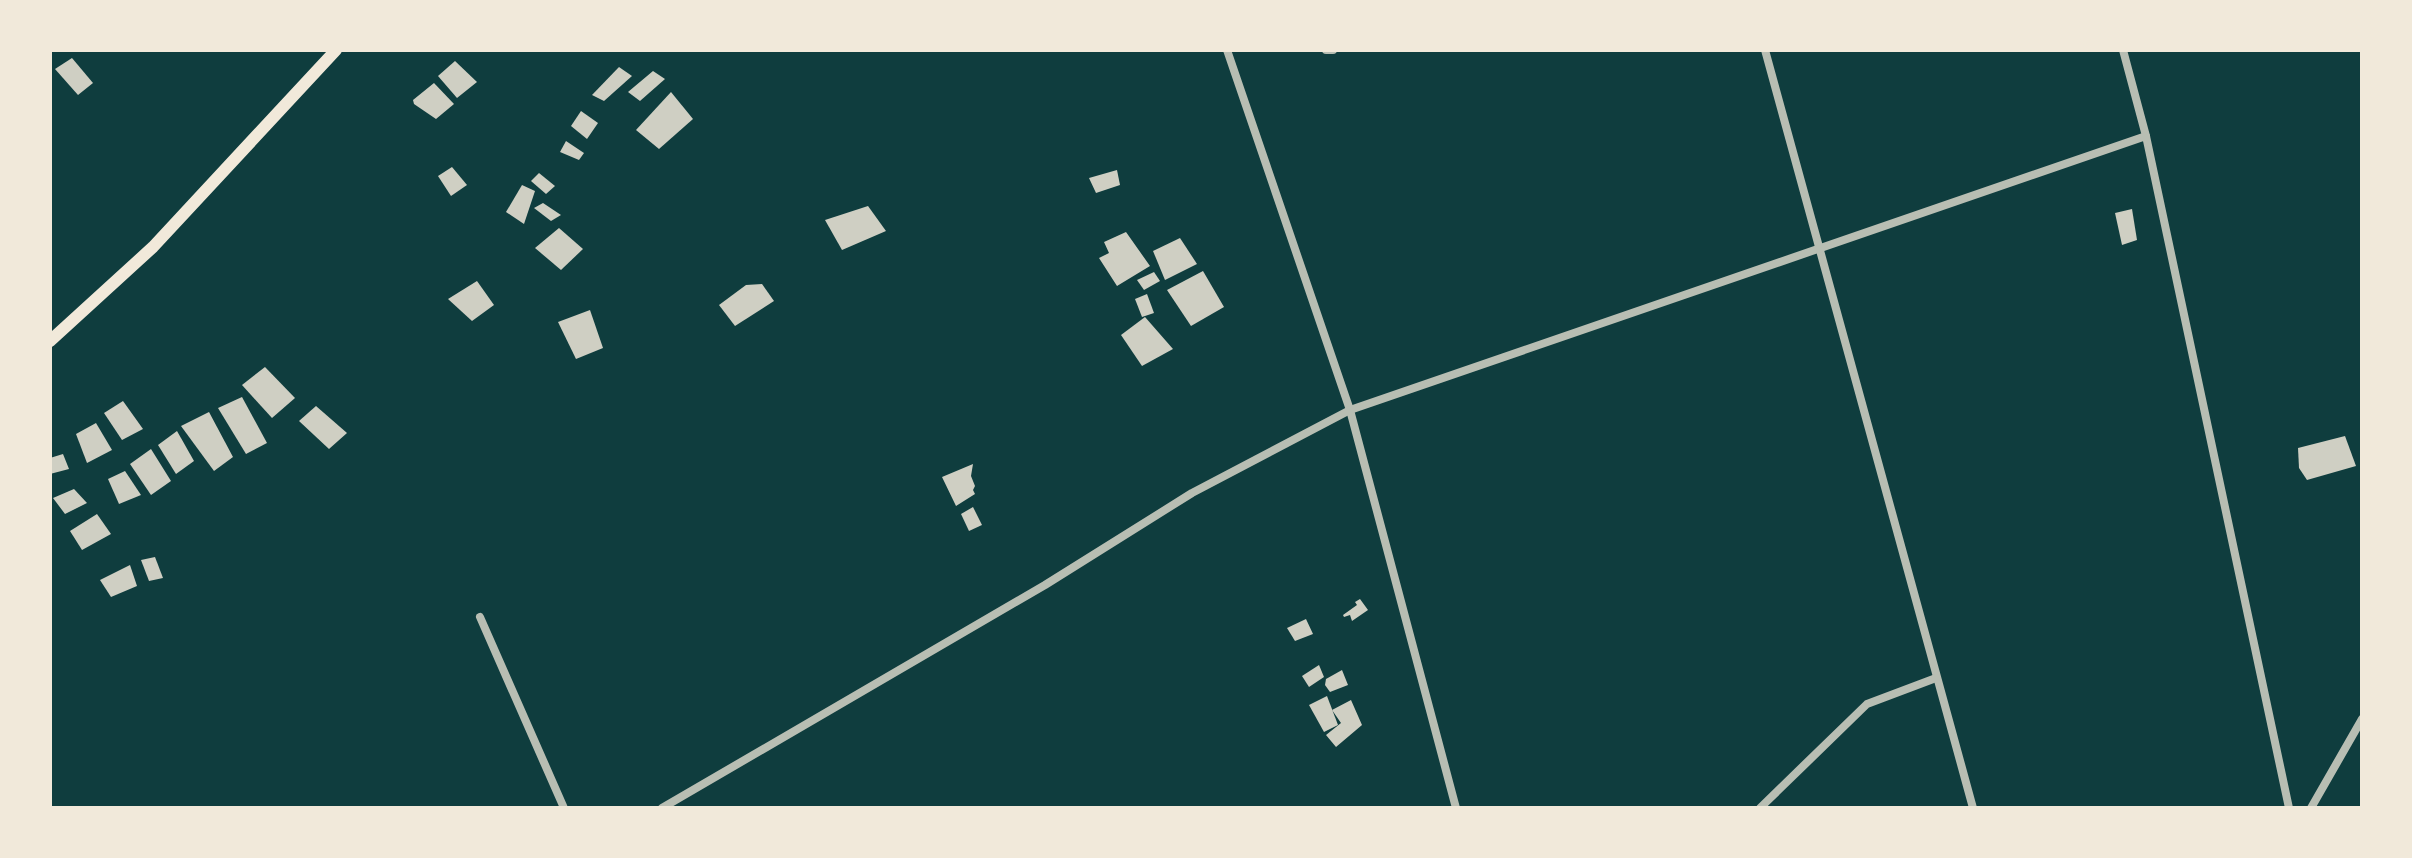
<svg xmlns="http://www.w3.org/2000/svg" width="2412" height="858" font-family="'Sofia Sans Condensed',sans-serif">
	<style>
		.building { fill: #cfcfc3 }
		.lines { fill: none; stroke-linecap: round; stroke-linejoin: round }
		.minor { stroke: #b8beb3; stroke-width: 8 }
		.secondary { stroke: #f1e9da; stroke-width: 12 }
	</style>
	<rect width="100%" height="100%" fill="#0f3d3e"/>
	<g class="building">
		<path d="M72,58L93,83L78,95L55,69Z"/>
		<path d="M455,61L477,82L457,98L438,76Z"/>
		<path d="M619,67L632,76L604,101L592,95Z"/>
		<path d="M653,71L665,79L640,101L628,92Z"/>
		<path d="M434,83L454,104L436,119L414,104L413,100Z"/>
		<path d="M671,92L693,119L659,149L636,130Z"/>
		<path d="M581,111L598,123L587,139L571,126Z"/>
		<path d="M566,141L584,153L579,160L560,152Z"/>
		<path d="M452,167L467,185L451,196L438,176Z"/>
		<path d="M1117,170L1120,185L1096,193L1089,178Z"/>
		<path d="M539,173L555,186L546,194L531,181Z"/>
		<path d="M522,185L535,191L524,224L506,212Z"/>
		<path d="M543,203L561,215L551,221L534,208Z"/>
		<path d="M868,206L886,231L842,250L825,220Z"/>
		<path d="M2132,209L2137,240L2122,245L2115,213Z"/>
		<path d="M559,228L583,249L561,270L535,248Z"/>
		<path d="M1126,232L1150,266L1117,286L1099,258L1109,253L1104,242Z"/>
		<path d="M1180,238L1197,264L1165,280L1153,251Z"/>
		<path d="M1203,271L1224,307L1191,326L1167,290Z"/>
		<path d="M1154,272L1160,281L1144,290L1137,280Z"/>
		<path d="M477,281L494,305L472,321L448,299Z"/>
		<path d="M762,284L774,301L735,326L719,305L746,285Z"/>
		<path d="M1147,294L1154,313L1142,317L1135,299Z"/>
		<path d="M590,310L603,348L576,359L558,322Z"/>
		<path d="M1145,317L1173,349L1142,366L1121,335Z"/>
		<path d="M265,367L295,398L272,418L242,385Z"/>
		<path d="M242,397L267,443L246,454L218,408Z"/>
		<path d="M123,401L143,429L122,440L104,413Z"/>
		<path d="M316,406L347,433L329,449L299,421Z"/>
		<path d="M209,412L233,457L214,471L181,426Z"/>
		<path d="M96,423L112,450L87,463L76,434Z"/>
		<path d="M177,431L194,461L176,474L158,445Z"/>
		<path d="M2345,436L2356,466L2307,480L2299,468L2298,448Z"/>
		<path d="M151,449L171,481L151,495L130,464Z"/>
		<path d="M63,454L69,469L50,474V458Z"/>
		<path d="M973,464L971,476L975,486L973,490L975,494L956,506L942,477Z"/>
		<path d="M125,471L141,495L119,504L108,479Z"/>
		<path d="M74,489L87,503L65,514L53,498Z"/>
		<path d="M973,507L982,525L969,531L961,514Z"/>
		<path d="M97,514L111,534L82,550L70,531Z"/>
		<path d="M155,557L163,578L149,581L141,560Z"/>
		<path d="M130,565L137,586L111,597L100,580Z"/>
		<path d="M1360,599L1368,610L1352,621L1350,615L1344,617L1343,615L1357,605L1355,602Z"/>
		<path d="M1306,619L1313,634L1295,641L1287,628Z"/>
		<path d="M1319,665L1324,677L1309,687L1302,676Z"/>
		<path d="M1342,670L1348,685L1330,692L1325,685L1326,679Z"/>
		<path d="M1327,696L1338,725L1324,732L1309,705Z"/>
		<path d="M1351,700L1362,725L1336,747L1326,735L1341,723L1332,710Z"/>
	</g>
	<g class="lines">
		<g class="minor">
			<path d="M1227,50L1350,410L1456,808"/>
			<path d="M1326,50H1333"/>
			<path d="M1765,50L1973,808"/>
			<path d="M2123,50L2146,136L2289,808"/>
			<path d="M480,617L564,808"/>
			<path d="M662,808L1045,585L1192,493L1350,410L2146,136"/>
			<path d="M1760,808L1867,704L1936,678"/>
			<path d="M2311,808L2362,719"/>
		</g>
		<path class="secondary" d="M50,341L153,247L336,50"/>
	</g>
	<rect width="2412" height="858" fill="none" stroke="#f1e9da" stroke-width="104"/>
</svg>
